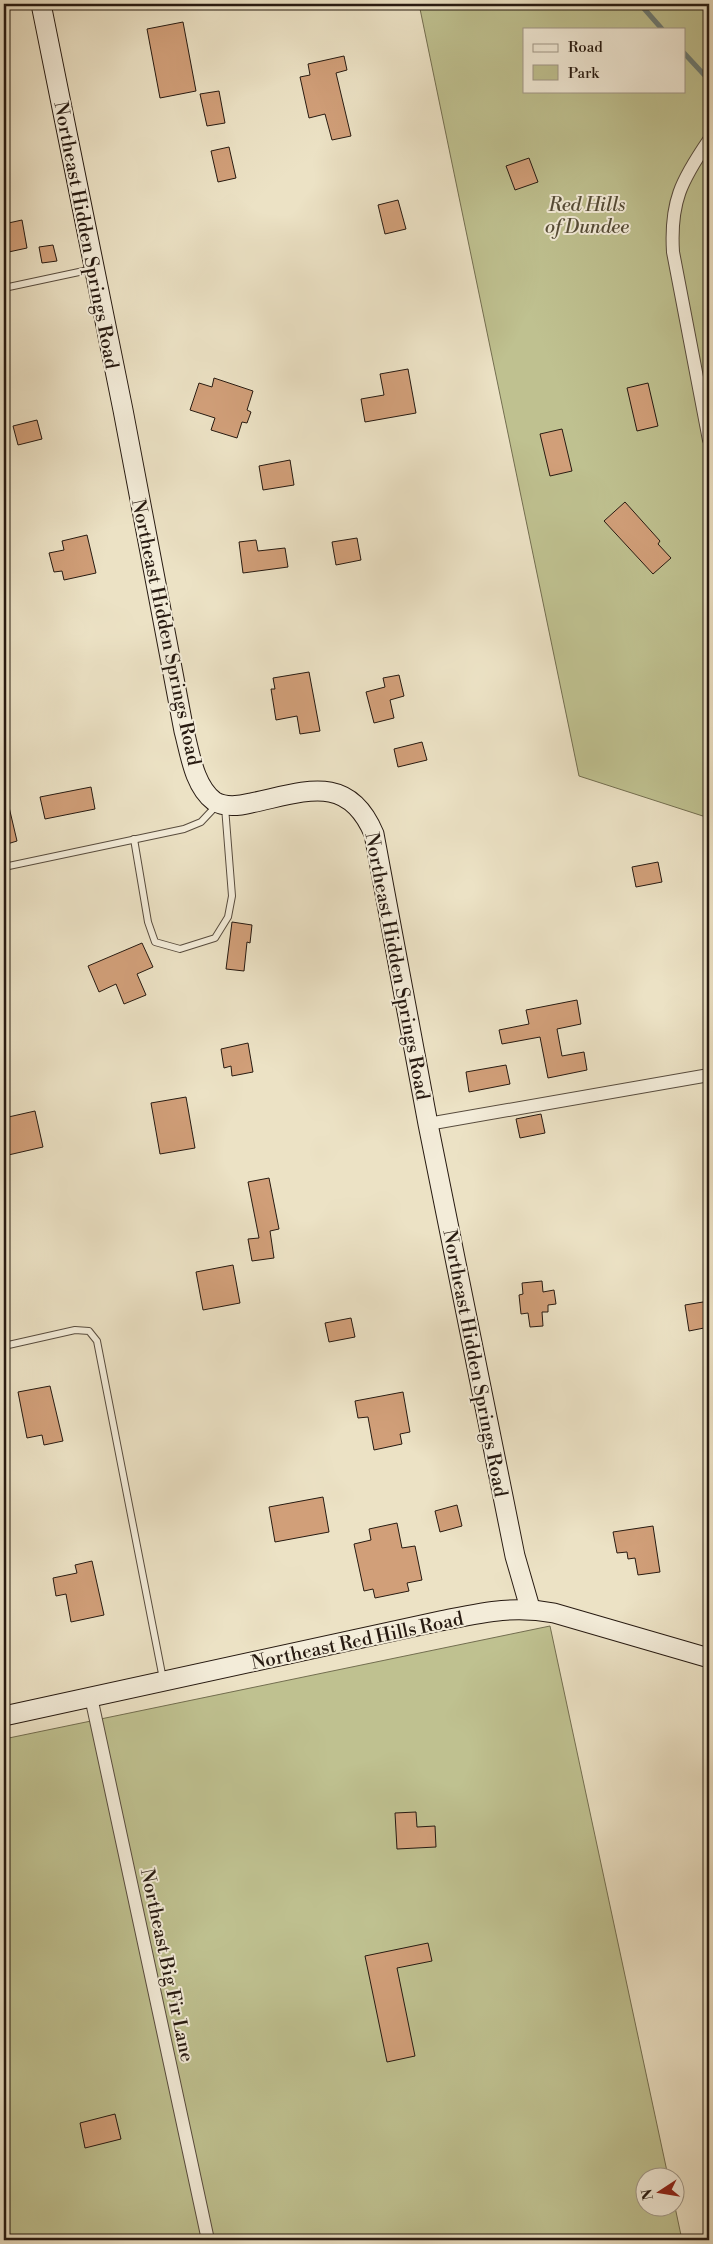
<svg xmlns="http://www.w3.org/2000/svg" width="713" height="2244" font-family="'Libre Bodoni',serif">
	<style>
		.green { fill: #bfc190; stroke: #736e50; fill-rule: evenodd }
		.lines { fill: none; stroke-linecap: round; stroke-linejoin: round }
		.stream { stroke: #6c7c76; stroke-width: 5 }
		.building { fill: #d19f79; stroke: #271a11 }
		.lane-casing { stroke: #584c3e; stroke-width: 8 }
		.street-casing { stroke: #584c3e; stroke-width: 14 }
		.secondary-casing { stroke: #271a11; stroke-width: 21 }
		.lane { stroke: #f3ecd9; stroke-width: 6 }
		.street { stroke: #f3ecd9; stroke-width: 12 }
		.secondary { stroke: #f3ecd9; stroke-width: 19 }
		.labels { text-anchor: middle; stroke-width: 4; stroke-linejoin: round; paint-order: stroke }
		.park-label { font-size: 19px; font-style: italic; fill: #554c37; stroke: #f3ecd9 }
		.street-label { font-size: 19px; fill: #271a11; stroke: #f3ecd9 }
	</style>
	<rect width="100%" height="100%" fill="#ece2c5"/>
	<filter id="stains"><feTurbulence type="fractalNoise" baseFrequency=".004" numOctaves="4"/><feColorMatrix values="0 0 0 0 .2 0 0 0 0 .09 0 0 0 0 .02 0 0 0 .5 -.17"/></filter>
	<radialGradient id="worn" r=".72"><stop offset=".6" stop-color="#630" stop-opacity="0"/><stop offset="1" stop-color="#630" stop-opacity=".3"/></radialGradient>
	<g class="green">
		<path d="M419,4H709V818L579,776ZM524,29H684V91H524Z"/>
		<path d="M550,1626L668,2176H646V2206L675,2207L682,2240H4V1739Z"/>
	</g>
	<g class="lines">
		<g class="stream">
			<path d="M640,4L662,29"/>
			<path d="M684,53L709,80"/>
		</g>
	</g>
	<g class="building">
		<path d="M183,22L196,91L160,98L147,29Z"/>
		<path d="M344,56L347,70L336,73L351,136L332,140L325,114L309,118L300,77L310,75L308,64Z"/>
		<path d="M219,91L225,123L207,126L200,94Z"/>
		<path d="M229,147L236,178L218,182L211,151Z"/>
		<path d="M529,158L538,182L515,190L506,166Z"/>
		<path d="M398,200L406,229L385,234L378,205Z"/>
		<path d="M22,220L27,248L4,253V224Z"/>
		<path d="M53,245L57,261L42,263L39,247Z"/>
		<path d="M408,369L416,413L365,422L361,399L384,395L380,374Z"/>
		<path d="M214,378L253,391L247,410L251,412L247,423L242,422L237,438L211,430L215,418L190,410L199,383L212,387Z"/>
		<path d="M648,383L658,426L637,431L627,388Z"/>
		<path d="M37,420L42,439L18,445L13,426Z"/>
		<path d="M562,429L572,471L550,476L540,434Z"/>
		<path d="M290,460L294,485L263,490L259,466Z"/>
		<path d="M625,502L660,541L658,544L671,558L653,574L604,521Z"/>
		<path d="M87,535L96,573L64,580L62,571L54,572L49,553L64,550L62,541Z"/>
		<path d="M357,538L361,560L336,565L332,542Z"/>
		<path d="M256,540L258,551L285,548L288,567L243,573L239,542Z"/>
		<path d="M309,672L320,731L300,734L297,716L276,720L271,689H275L273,678Z"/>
		<path d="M399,675L404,696L390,700L394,718L374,723L366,692L385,687L383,678Z"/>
		<path d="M422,742L427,760L398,767L394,749Z"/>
		<path d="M91,787L95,809L45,819L40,797Z"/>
		<path d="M4,807H9L17,841L4,845Z"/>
		<path d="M658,862L662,882L636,887L632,867Z"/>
		<path d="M232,922L252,925L250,943L247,942L244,971L226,969Z"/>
		<path d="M142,943L153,967L137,974L146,995L124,1004L116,984L99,992L88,966Z"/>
		<path d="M577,1000L581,1024L557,1029L562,1056L584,1052L587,1070L548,1078L540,1037L502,1044L499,1030L529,1024L526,1010Z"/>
		<path d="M248,1043L253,1072L232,1076L231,1066L224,1068L221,1049Z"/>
		<path d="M506,1065L510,1084L469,1092L466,1072Z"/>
		<path d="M186,1097L195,1148L160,1154L151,1103Z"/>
		<path d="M35,1111L43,1147L4,1156V1118Z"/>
		<path d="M541,1114L545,1133L520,1138L516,1119Z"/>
		<path d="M269,1178L279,1229L270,1231L274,1258L252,1261L248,1239L259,1238L248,1182Z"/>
		<path d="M233,1265L240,1303L203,1310L196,1272Z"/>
		<path d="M542,1281L543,1292L554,1290L556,1304L548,1305V1312H542L543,1326L530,1327L528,1313L521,1314L519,1295L523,1294L522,1283Z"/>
		<path d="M709,1301V1327L689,1331L685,1305Z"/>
		<path d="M351,1318L355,1337L329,1342L325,1323Z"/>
		<path d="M50,1386L63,1441L44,1445L42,1435L27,1438L18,1392Z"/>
		<path d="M403,1392L410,1432L400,1434L402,1444L374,1450L368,1417L358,1418L355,1401Z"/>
		<path d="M323,1497L329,1532L275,1542L269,1507Z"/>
		<path d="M457,1505L462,1526L440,1532L435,1511Z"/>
		<path d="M397,1523L402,1548L415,1546L422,1580L407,1583L409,1591L375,1598L373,1589L364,1591L354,1544L371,1540L369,1529Z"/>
		<path d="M653,1526L660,1572L638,1575L635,1558L628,1559L627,1552L617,1553L613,1532Z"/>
		<path d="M92,1561L104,1615L71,1622L66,1594L56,1596L53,1578L77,1573L75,1565Z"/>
		<path d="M416,1812L417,1827L435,1826L436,1847L397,1849L395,1813Z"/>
		<path d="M428,1943L432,1961L397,1968L415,2056L387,2062L365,1956Z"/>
		<path d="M115,2114L121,2139L85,2148L80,2123Z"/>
	</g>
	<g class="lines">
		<g class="lane-casing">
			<g id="lane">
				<path d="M4,288L93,269"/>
				<path d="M134,839L148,922L155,942L180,949L215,938L228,917L232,896L225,807"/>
				<path d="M4,867L184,829L201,822L217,805"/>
				<path d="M4,1346L75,1330L89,1331L97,1341L163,1679"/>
			</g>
		</g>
		<g class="street-casing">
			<g id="street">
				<path d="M709,140C681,181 670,202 673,252L709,440"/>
				<path d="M428,1124L709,1075"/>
				<path d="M91,1697L208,2240"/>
			</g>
		</g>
		<g class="secondary-casing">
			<g id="secondary">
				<path d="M41,4L123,410L184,731C190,753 194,786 214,801C225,808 239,806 251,803C304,792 348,772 374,834L428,1124L515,1556L530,1608"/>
				<path d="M4,1716L440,1621C481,1613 512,1605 554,1613L709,1658"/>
			</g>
		</g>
		<use href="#lane" class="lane"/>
		<use href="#street" class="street"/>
		<use href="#secondary" class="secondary"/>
	</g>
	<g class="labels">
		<g class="park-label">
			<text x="587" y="211">Red Hills<tspan x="587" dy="22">of Dundee</tspan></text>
		</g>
		<g class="street-label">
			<text transform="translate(87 235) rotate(79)" y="7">Northeast Hidden Springs Road</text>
			<text transform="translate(167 632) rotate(78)" y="7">Northeast Hidden Springs Road</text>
			<text transform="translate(398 966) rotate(79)" y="7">Northeast Hidden Springs Road</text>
			<text transform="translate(476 1363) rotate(79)" y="7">Northeast Hidden Springs Road</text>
			<text transform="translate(357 1640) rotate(-12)" y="7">Northeast Red Hills Road</text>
			<text transform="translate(168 1965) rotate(78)" y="7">Northeast Big Fir Lane</text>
		</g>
	</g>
	<rect width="713" height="2244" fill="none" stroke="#ece2c5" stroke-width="20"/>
	<rect x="5" y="5" width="703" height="2234" fill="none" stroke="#271a11" stroke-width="2.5"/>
	<rect x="10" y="10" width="693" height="2224" fill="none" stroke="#271a11"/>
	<rect x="523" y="28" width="162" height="65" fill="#f3ecd9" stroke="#a19889"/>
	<rect x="533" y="44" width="25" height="8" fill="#f3ecd9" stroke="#a19889"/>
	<text x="568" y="52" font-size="15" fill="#271a11">Road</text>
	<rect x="533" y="65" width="25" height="15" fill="#bfc190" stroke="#a19889"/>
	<text x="568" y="78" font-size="15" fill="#271a11">Park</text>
	<g transform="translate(660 2192) rotate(258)"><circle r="24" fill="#f3ecd9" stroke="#a19889"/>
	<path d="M0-4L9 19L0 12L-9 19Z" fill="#8f2418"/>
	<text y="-8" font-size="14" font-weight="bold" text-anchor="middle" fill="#271a11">N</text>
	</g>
	<rect width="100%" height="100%" filter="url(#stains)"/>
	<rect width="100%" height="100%" fill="url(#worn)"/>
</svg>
